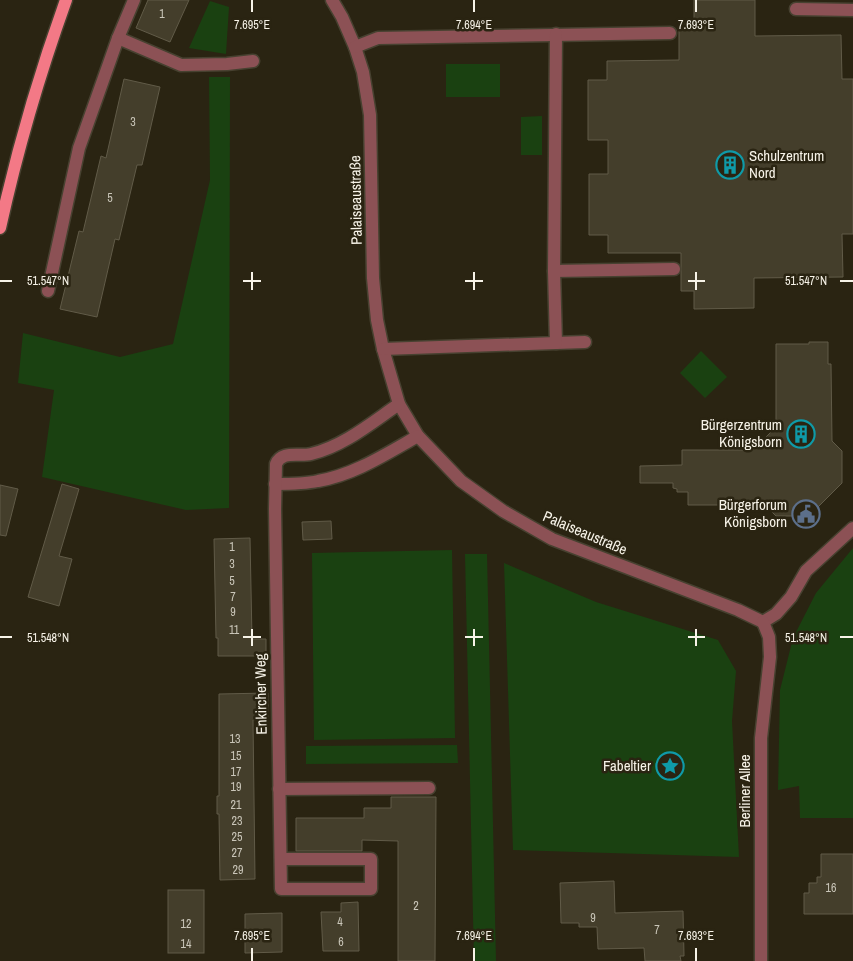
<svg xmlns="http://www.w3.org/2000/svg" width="853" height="961" font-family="'Archivo Narrow',sans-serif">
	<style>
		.green { fill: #1a4111 }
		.building { fill: #443e2b; stroke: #615b48 }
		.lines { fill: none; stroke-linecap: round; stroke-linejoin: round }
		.minor-casing { stroke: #474130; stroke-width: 15 }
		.major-casing { stroke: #474130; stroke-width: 15 }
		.minor { stroke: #8c5155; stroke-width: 12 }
		.major { stroke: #f37986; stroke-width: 12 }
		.ticks { fill: none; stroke: #f7f3e8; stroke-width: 2 }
		.labels { text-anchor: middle; stroke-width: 5; stroke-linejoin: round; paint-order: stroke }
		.number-label { font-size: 12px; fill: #cac6b9 }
		.poi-label { font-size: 15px; fill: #f7f3e8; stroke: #2a2412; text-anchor: end }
		.street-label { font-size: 15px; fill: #f7f3e8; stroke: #2a2412 }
		.ticks-label { font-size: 12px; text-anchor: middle; fill: #f7f3e8; stroke: #2a2412; stroke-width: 5; stroke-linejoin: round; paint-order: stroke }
	</style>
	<rect width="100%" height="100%" fill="#2a2412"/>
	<g class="green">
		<path d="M210,1L229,7L226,54L189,48Z"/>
		<rect x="446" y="64" width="54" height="33"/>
		<path d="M209,77H230L229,508L186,510L42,477L54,390L18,383L23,333L120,357L173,344L210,180Z"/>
		<path d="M542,116V155H521V117Z"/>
		<path d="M701,351L727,377L705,398L680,373Z"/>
		<path d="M853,548V818H800L799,786L778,790L780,690L793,638L816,593Z"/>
		<path d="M452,550L455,738L314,740L312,553Z"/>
		<path d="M465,554H487L496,961H474Z"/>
		<path d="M504,563L596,602L718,640L736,671L732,721L739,857L513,850Z"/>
		<path d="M457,745L458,763L306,764V746Z"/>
	</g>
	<g class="building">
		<path d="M148,0H189L170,42L136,28Z"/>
		<path d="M694,0H755V36L841,35L842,79H853V234H842L843,277L754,278V308L694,309V291H681V253H608V235H589V174H608V140H588V80H607V61L679,60V23H694Z"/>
		<path d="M124,79L160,87L142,165H137L119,240L115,239L97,317L60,309L79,231L83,232L101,156L106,158Z"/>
		<path d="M809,342H828V364H831L832,441L842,451V483L809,516H776L769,509H760V505H688V492H677V489L673,488V483H640V466L682,465V450H753L776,427V344H809Z"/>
		<path d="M62,484L79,489L59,556L72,559L59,606L28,597Z"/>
		<path d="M0,485L18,489L6,536L0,535Z"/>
		<path d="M331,521L332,539L303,540L302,522Z"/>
		<path d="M250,538L252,639H266V656H218V638H216L214,539Z"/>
		<path d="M268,693V720H253L255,879L220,880L219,814H217V796H219V694Z"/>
		<path d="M391,797H436L435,961H398V841L362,840V851H296V818H364V808H391Z"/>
		<path d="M821,854H853V914H804V893H809V883H817V877H821Z"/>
		<path d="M614,881L615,913L683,911L684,956H680L681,961H645L644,948L598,949L597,927H579V923H561L560,883Z"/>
		<rect x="168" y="890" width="36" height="63"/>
		<path d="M358,902L359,951H323L321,912H341V903Z"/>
		<path d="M282,913V952L245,953V914Z"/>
	</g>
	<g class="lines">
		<g class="minor-casing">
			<g id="minor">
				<path d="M332,0L342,17L355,47L363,72L370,115L373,278L377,320L383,349L399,404L418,436L461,481L503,511L552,539L738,610L763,622"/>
				<path d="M796,9L853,10"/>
				<path d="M118,38L181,65L227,64L253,61"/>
				<path d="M355,47L378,38L670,33"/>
				<path d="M554,271L674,269"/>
				<path d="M48,291L79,148L118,38L134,0"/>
				<path d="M556,343L585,342"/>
				<path d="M383,349L556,343L554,271L556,34"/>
				<path d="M275,484C289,484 304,484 318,481C354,475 386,454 418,436"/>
				<path d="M763,622L776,614L791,597L806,571L853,528"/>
				<path d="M279,789L429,788"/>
				<path d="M281,859H371V889H281L275,509L276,464C282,450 299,457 311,454C344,446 371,423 399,404"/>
				<path d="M761,961V738L770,657L769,637L763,622"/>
			</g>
		</g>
		<g class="major-casing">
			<path id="major" d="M0,228C17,151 39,75 66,0"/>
		</g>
		<use href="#minor" class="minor"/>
		<use href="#major" class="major"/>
	</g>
	<path class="ticks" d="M252,0V12M474,0V12M696,0V12M252,272V290M474,272V290M696,272V290M0,281H12M243,281H261M465,281H483M688,281H705M840,281H853M252,629V646M474,629V646M696,629V646M0,637H12M243,637H261M465,637H483M688,637H705M840,637H853M252,948V961M474,948V961M696,948V961"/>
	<defs>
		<g id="building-ring" transform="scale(1.4375)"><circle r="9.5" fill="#2a2412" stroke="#0f9aa8" stroke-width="1.5"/><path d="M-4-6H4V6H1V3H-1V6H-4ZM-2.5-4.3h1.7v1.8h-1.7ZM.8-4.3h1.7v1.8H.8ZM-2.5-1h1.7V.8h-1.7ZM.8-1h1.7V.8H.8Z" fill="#0f9aa8"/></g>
		<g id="civic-ring" transform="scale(1.4375)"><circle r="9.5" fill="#2a2412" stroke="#5c6f8a" stroke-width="1.5"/><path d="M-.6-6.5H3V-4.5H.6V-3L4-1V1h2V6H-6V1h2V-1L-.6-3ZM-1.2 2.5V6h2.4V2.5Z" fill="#5c6f8a"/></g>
		<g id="sight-ring" transform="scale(1.4375)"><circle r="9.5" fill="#2a2412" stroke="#0f9aa8" stroke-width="1.5"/><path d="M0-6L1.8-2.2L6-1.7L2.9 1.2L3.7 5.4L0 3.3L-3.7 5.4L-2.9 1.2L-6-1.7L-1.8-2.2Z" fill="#0f9aa8"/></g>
	</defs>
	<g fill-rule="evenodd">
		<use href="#building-ring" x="730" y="165"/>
		<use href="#building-ring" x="801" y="434"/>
		<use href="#civic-ring" x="806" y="514"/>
		<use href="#sight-ring" x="670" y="766"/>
	</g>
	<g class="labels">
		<g class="number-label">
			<text x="162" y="18">1</text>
			<text x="133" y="126">3</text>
			<text x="110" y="202">5</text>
			<text x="232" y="551">1</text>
			<text x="232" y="568">3</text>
			<text x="232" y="585">5</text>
			<text x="233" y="601">7</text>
			<text x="233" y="616">9</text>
			<text x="234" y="634">11</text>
			<text x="235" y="743">13</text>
			<text x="236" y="760">15</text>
			<text x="236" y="776">17</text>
			<text x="236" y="791">19</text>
			<text x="236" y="809">21</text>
			<text x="237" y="825">23</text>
			<text x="237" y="841">25</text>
			<text x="237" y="857">27</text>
			<text x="238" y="874">29</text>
			<text x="831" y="892">16</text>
			<text x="416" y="910">2</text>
			<text x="593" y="922">9</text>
			<text x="340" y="926">4</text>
			<text x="186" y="928">12</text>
			<text x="657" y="934">7</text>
			<text x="341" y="946">6</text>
			<text x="186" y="948">14</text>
		</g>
		<g class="poi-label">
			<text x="749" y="161" text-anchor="start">Schulzentrum<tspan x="749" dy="17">Nord</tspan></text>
			<text x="782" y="430">Bürgerzentrum<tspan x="782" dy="17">Königsborn</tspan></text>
			<text x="787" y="510">Bürgerforum<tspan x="787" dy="17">Königsborn</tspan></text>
			<text x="651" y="771">Fabeltier</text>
		</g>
		<g class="street-label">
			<text transform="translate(356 200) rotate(-91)" y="5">Palaiseaustraße</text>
			<text transform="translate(585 533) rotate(23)" y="5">Palaiseaustraße</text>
			<text transform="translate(261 694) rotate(-91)" y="5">Enkircher Weg</text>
			<text transform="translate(745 791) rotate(-90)" y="5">Berliner Allee</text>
		</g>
	</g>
	<g class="ticks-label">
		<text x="252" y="29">7.695°E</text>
		<text x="474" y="29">7.694°E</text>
		<text x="696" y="29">7.693°E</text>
		<text x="806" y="285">51.547°N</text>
		<text x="48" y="285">51.547°N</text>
		<text x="806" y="642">51.548°N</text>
		<text x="48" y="642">51.548°N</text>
		<text x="252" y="940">7.695°E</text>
		<text x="474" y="940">7.694°E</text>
		<text x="696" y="940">7.693°E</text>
	</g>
</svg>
